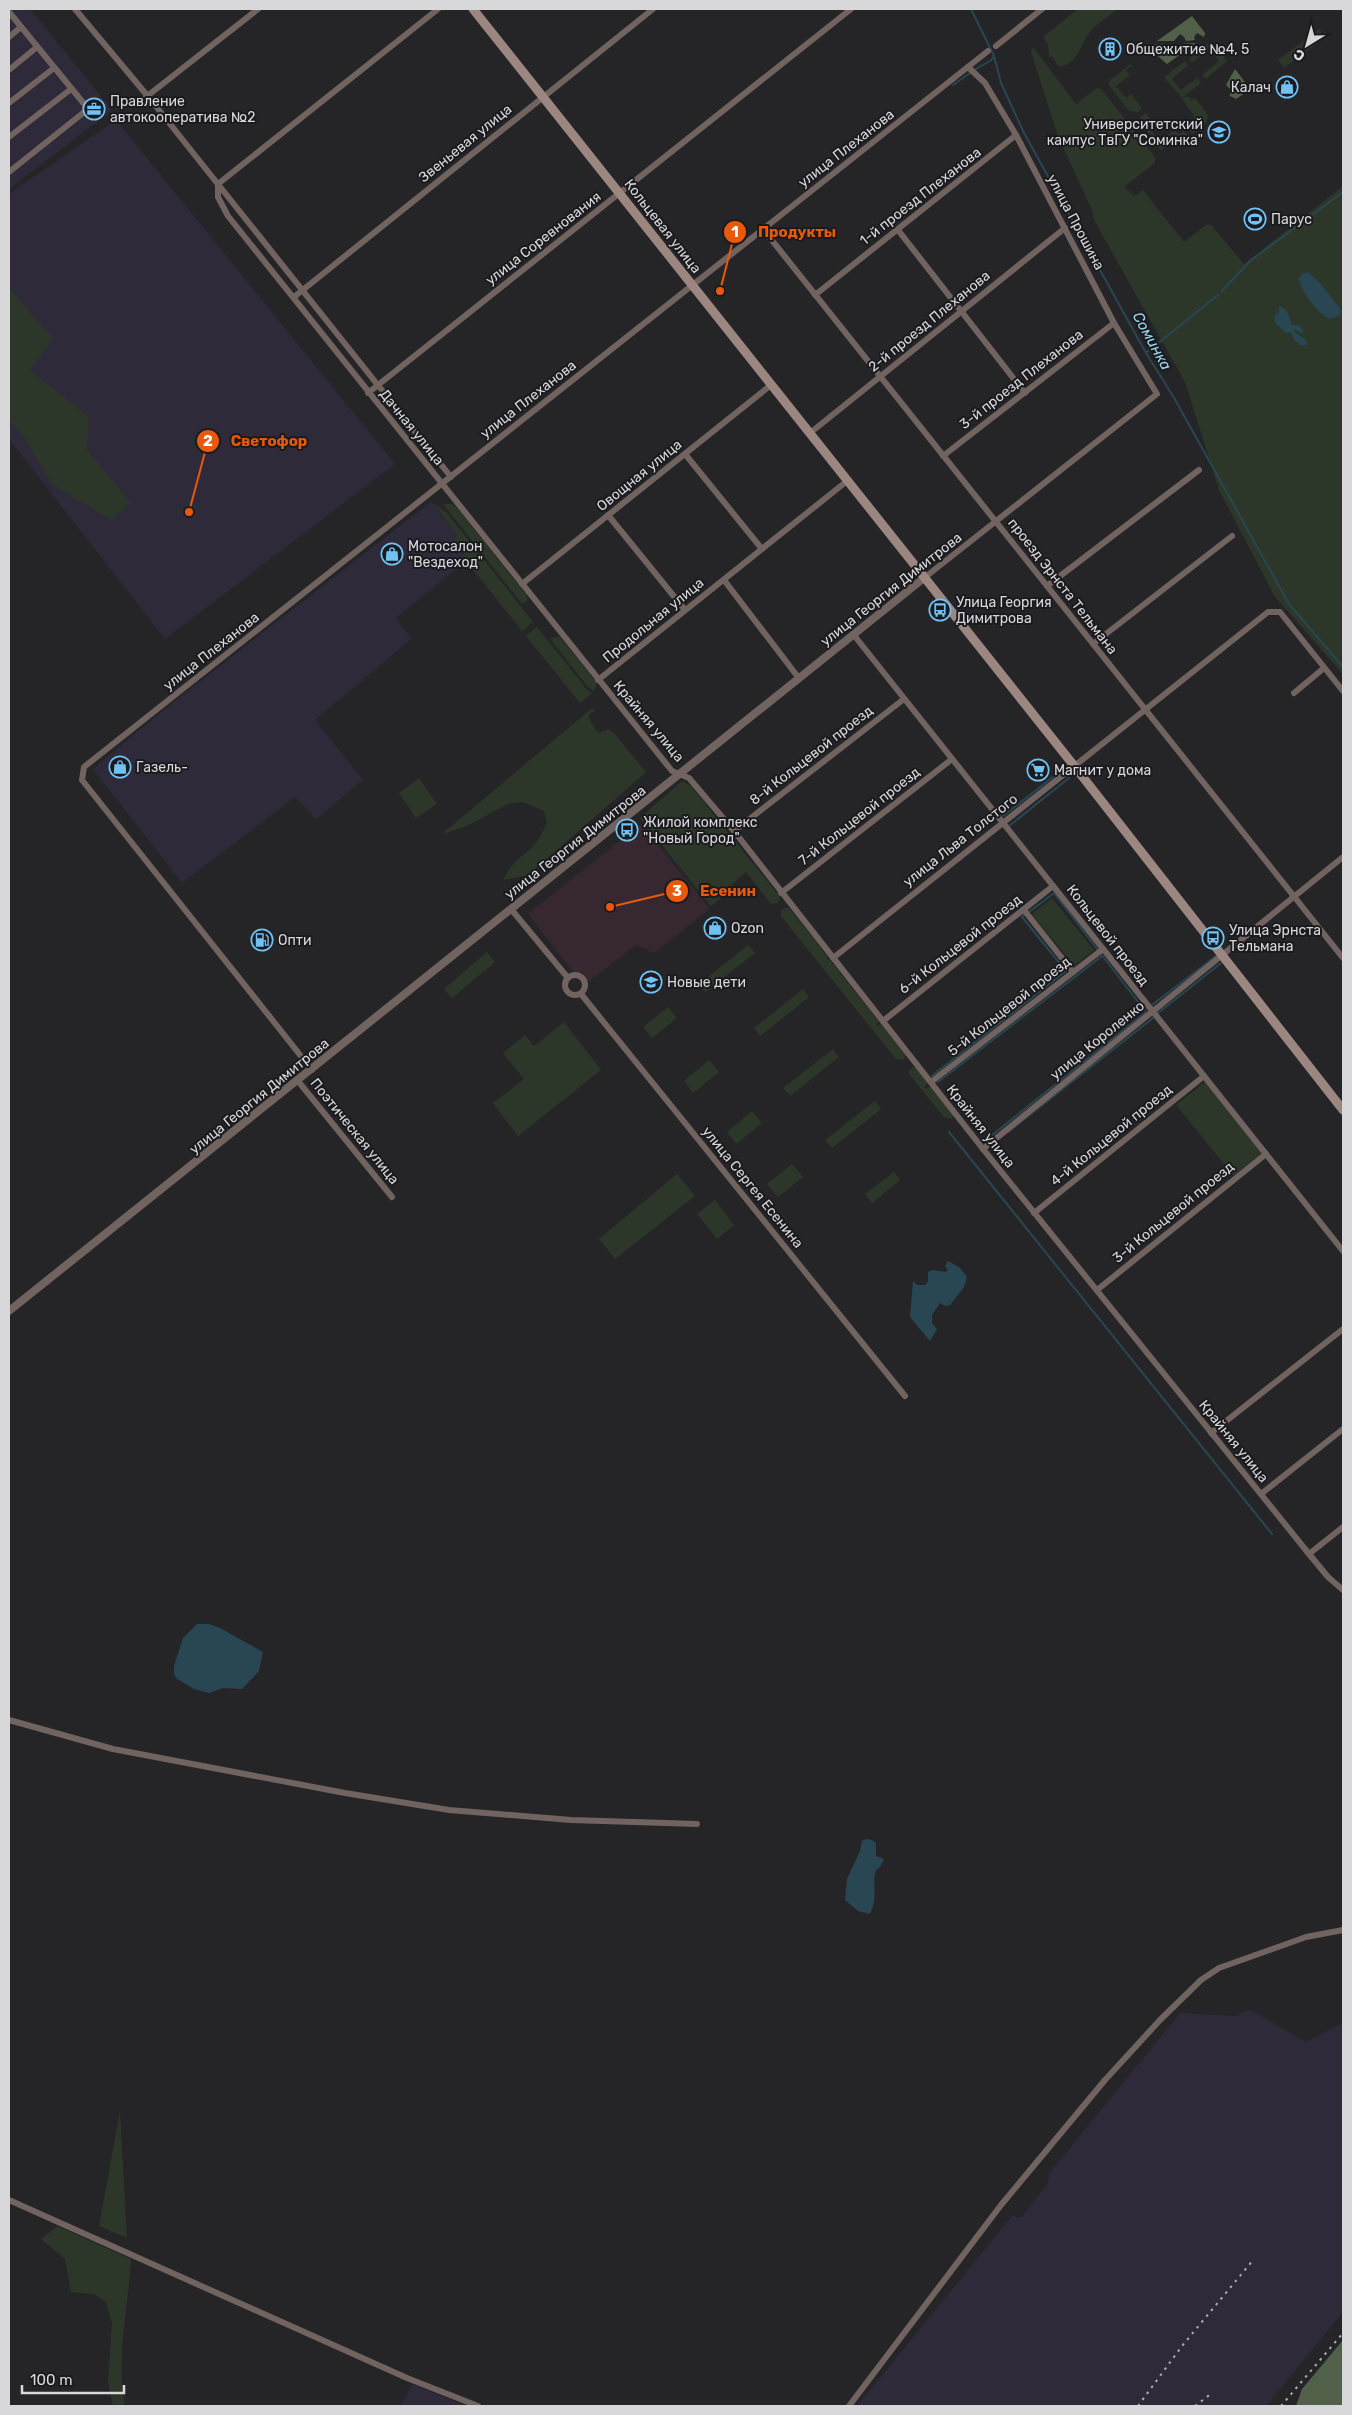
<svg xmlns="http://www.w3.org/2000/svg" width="1352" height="2415" font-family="Rubik,sans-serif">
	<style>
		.commercial { fill: #372731 }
		.industrial { fill: #2e2a3a }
		.green { fill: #2d3729 }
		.forest { fill: #506049 }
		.water { fill: #284752 }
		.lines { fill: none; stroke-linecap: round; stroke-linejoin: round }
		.stream { stroke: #284752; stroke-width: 2 }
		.minor { stroke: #71635f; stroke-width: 6 }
		.tertiary { stroke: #71635f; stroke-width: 8 }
		.secondary { stroke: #9c8680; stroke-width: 9 }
		.rail { stroke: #adadb0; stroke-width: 2; stroke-dasharray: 2.5 5; stroke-linecap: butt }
		.labels { text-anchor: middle; stroke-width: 4; stroke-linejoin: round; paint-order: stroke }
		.poi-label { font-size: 14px; fill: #d8d8db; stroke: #1b1b1f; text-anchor: start }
		.street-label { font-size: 14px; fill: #d8d8db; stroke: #1b1b1f }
		.water-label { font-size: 15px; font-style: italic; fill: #9ad9f1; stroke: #1b1b1f }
		.leader { fill: none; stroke: #e8590c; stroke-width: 2 }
		.callout-dot { fill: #e8590c; stroke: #1b1b1f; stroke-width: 2 }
		.mark-label { font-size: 15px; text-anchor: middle; font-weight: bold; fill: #fff }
		.callout-label { font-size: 15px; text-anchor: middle; font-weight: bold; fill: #e8590c; stroke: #1b1b1f; stroke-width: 4; stroke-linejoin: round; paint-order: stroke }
	</style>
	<rect width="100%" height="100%" fill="#252528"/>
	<path class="commercial" d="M641,824L710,909L654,953L636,945L588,982L569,967L528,914Z"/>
	<g class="industrial">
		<path d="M9,9H30L112,110L9,189Z"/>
		<path d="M116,120L395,464L165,639L9,439V194Z"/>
		<path d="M431,502L457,535L453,539L468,559L396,618L411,639L315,720L363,780L316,819L295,797L182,883L93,769L166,708Z"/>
		<path d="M1249,2009L1306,2042L1343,2023V2312L1266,2406H857L1012,2216L1021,2218L1048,2183L1049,2174L1180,2013L1236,2016Z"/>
		<path d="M412,2384L466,2406H401Z"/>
	</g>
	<g class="green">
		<path d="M1078,9H1118C1109,16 1098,23 1090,32C1081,42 1077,68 1058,66L1052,56L1049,58L1048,44L1043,37Z"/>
		<path d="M1319,29L1325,37L1284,68L1278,60Z"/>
		<path d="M1210,42L1216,45L1227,61L1206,79L1202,75L1219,61L1209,49L1192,63L1189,59Z"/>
		<path d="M1033,47L1076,104L1097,88L1101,89L1155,157V163L1124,187L1134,196L1143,190L1184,242L1206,225H1211L1244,264L1343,186V674L1275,597L1219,490L1185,382L1094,220L1092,210L1058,136L1031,52Z"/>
		<path d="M1185,61L1188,65L1172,79L1181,90L1197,78L1201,83L1182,98L1164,77Z"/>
		<path d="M1131,64L1132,66L1126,70L1130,75L1116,86L1126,98L1131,94L1142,108L1138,112L1129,111L1109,85V81Z"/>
		<path d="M1188,96L1191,100L1195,98L1208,115L1206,123L1192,134L1188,128L1193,124L1194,115L1182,99Z"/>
		<path d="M1146,113L1156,126L1151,130L1160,141L1175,130L1179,134L1183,131L1189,136L1185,140L1180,138L1161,150L1142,125L1141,117Z"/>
		<path d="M9,288L53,339L30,370L89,417L87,450L130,502L112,520L53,485L26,440L9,419Z"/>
		<path d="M433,503L447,513L533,622L522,631L466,561L468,559L453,540L457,535Z"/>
		<path d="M443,504H452L458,509L527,596V601L522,604Z"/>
		<path d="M537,627L588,691L592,693L580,703L526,636Z"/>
		<path d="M559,636L597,683L594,691L588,687L550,639Z"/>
		<path d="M592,708L595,712H592L588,717L598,733L607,730V728L614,733L646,772L528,875L504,880C509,861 528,855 538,840C542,835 544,828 547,822L544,811L522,802L508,804L467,826L442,834Z"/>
		<path d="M419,778L437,804L416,818L399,793Z"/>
		<path d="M682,781L691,786L780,897L778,903L771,904L746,872L731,885L733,888L711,906L640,818Z"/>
		<path d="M1052,898L1094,950L1074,966L1032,914Z"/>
		<path d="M785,908H789L828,957L826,961L829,959L879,1022L876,1025L878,1026L881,1024L906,1055L903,1060L896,1059L781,916V911Z"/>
		<path d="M748,945L755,953L705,992L699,984Z"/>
		<path d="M487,952L495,962L452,998L444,989Z"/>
		<path d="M803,989L809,997L760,1036L754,1028Z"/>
		<path d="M668,1007L677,1018L652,1038L643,1027Z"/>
		<path d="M564,1022L601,1070L518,1136L493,1103L524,1079L503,1053L525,1035L534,1046Z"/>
		<path d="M833,1049L839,1057L790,1096L783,1088Z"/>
		<path d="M709,1060L719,1072L693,1093L684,1081Z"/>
		<path d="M913,1067L917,1068L928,1083L924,1087L926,1089L930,1086L954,1116L951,1119L944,1117L909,1074V1071Z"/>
		<path d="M1205,1082L1263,1153L1234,1176L1176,1105Z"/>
		<path d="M875,1101L881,1109L832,1148L825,1140Z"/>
		<path d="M752,1111L762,1123L736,1144L727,1132Z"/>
		<path d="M792,1164L803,1177L778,1197L767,1184Z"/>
		<path d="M894,1172L900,1180L872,1203L865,1194Z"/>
		<path d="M677,1174L695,1196L615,1259L599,1239Z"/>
		<path d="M715,1200L734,1225L717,1239L697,1214Z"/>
		<path d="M120,2111L127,2238L99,2226Z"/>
		<path d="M57,2226L131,2259C128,2310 116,2355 125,2406H113L108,2382L112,2323L106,2302L94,2294L71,2292L65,2259L41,2239Z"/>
	</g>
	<g class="forest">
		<path d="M1192,16L1205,33L1204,37L1197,33L1194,37L1195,40L1186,41L1184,37L1180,34L1174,41H1157Z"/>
		<path d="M1196,43L1167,64L1158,56L1153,45L1163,44L1165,51L1170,54L1174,52L1180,44Z"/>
		<path d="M1235,69L1248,86L1245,93L1236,99L1230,96V89L1226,85Z"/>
		<path d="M1343,2340V2406H1296L1302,2389Z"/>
	</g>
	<g class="water">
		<path d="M1308,272L1320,283L1341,310L1340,315L1330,319C1318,314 1301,292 1299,279L1302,274Z"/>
		<path d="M1280,306L1287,311L1292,325H1300L1304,334L1294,329V332L1305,339L1308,344L1302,346L1294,340L1291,332L1286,333L1276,324L1274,316L1280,312L1278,309Z"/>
		<path d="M948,1261L960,1268L967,1277L964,1287L950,1305L945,1306L940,1303L932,1315V1323L937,1329L930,1341L910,1317L913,1281L917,1285H925L928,1281V1272L932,1270L945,1272L948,1270L945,1266Z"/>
		<path d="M197,1624H209L220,1628L263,1652L259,1671L242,1689L223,1688L209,1693L194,1689L177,1679L174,1674V1666L183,1638Z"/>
		<path d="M866,1839L872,1840L876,1843V1856L884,1859L880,1867L876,1870C871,1887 879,1895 870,1914L858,1911L845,1900L847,1879L860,1851L862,1841Z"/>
	</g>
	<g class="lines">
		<g class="stream">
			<path d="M971,9L994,56L1001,83L1024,133L1146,353L1173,396L1289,604L1343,667"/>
			<path d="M974,70L990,61L994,57"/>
			<path d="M953,85L970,73"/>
			<path d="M1222,291L1250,261L1343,192"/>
			<path d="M1146,353L1219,294"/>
			<path d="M1003,816L1053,777"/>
			<path d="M1009,826L1069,778"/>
			<path d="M1029,912L1054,893L1098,950"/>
			<path d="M1152,1005L1216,956"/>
			<path d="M1158,1013L1221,963"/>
			<path d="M932,1076L1066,971L1022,917L1025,914"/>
			<path d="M938,1082L1102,956"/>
			<path d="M949,1132L1272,1534"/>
			<path d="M1008,1132L1153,1018"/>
			<path d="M986,1140L1146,1012L1101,954"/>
		</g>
		<g class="minor">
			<path d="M75,9L151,100L451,477"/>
			<path d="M9,12L94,116"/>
			<path d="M9,37L21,27"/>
			<path d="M996,46L1042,9"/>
			<path d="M9,70L37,47"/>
			<path d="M146,97L258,9"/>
			<path d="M9,103L54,68"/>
			<path d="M9,137L71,89"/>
			<path d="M9,172L88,109"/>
			<path d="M218,184V197L228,216L672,771L689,778L734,831L983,1149L1309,1554L1328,1577L1343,1590"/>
			<path d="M218,184L438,9"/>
			<path d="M763,229L1343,958"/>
			<path d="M898,230L1025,393"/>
			<path d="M815,295L1016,135"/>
			<path d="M294,297L653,9"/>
			<path d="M368,393L851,9"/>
			<path d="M810,433L1065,228"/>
			<path d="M685,454L762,549"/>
			<path d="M943,456L1114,323"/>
			<path d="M608,515L685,610"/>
			<path d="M924,578L1157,394L1114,323L1016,135L985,83L968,67"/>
			<path d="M724,580L798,677"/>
			<path d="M522,584L771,385"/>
			<path d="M1047,586L1199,470"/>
			<path d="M853,634L1343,1251"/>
			<path d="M1093,644L1232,536"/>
			<path d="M598,680L847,481"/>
			<path d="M1294,693L1324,668"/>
			<path d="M734,831L904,699"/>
			<path d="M781,893L952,759"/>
			<path d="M511,909L568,978"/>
			<path d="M1024,910L1073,972"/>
			<path d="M833,958L1268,612H1280L1343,691"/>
			<circle cx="575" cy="985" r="10"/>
			<path d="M581,994L905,1396"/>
			<path d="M883,1021L1053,886"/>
			<path d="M312,1070L82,780L84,767L988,51"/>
			<path d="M298,1081L392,1197"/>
			<path d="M931,1082L1103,949"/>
			<path d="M983,1149L1343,857"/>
			<path d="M1034,1213L1204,1076"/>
			<path d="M1097,1290L1266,1154"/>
			<path d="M1211,1433L1343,1329"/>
			<path d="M1261,1494L1343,1429"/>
			<path d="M1309,1554L1343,1527"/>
			<path d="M9,1720L113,1749L345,1793L449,1810L571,1820L697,1824"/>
			<path d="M9,2200L407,2378L478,2406"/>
			<path d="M849,2406L1001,2205L1105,2080L1160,2020L1201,1980L1219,1968L1306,1937L1343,1930"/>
		</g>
		<path class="tertiary" d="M9,1311L924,578"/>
		<path class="secondary" d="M473,9L1075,767L1343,1110"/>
		<g class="rail">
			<path d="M1138,2406L1182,2346L1254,2259"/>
			<path d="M1195,2406L1212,2393"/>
			<path d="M1281,2406L1343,2333"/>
		</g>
	</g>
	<defs>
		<g id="building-ring" transform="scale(1.125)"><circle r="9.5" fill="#1b1b1f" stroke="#70c2f4" stroke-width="1.5"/><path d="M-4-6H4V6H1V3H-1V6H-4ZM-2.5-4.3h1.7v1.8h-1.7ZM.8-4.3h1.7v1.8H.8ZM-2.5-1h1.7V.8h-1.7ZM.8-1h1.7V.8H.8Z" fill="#70c2f4"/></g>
		<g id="shop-ring" transform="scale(1.125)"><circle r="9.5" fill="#1b1b1f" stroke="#70c2f4" stroke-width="1.5"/><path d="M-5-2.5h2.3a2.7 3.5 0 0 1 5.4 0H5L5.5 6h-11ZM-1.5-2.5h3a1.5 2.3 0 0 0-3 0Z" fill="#70c2f4"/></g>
		<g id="office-ring" transform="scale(1.125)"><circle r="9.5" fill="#1b1b1f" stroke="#70c2f4" stroke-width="1.5"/><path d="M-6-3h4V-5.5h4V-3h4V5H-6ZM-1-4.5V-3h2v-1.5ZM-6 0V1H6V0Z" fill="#70c2f4"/></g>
		<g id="university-ring" transform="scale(1.125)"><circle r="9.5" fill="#1b1b1f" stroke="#70c2f4" stroke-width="1.5"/><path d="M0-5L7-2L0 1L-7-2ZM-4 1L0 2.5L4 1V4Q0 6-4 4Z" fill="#70c2f4"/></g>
		<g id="stadium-ring" transform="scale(1.125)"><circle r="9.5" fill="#1b1b1f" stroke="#70c2f4" stroke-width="1.5"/><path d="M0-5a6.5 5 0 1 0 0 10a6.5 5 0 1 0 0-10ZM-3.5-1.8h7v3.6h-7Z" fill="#70c2f4"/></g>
		<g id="bus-ring" transform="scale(1.125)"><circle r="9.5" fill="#1b1b1f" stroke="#70c2f4" stroke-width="1.5"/><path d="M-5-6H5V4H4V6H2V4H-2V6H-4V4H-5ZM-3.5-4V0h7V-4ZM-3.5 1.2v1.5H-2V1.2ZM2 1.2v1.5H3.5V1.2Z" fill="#70c2f4"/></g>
		<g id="supermarket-ring" transform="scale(1.125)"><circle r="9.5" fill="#1b1b1f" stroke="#70c2f4" stroke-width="1.5"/><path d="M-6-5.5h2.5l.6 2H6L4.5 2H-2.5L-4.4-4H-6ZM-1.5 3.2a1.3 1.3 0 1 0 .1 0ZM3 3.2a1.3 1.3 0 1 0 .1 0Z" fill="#70c2f4"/></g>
		<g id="fuel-ring" transform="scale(1.125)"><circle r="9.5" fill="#1b1b1f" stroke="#70c2f4" stroke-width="1.5"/><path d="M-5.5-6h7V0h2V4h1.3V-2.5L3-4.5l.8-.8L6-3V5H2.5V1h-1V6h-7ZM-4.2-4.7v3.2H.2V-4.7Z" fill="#70c2f4"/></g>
		<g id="school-ring" transform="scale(1.125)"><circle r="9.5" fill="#1b1b1f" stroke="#70c2f4" stroke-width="1.5"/><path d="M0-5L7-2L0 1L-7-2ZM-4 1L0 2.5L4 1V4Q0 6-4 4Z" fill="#70c2f4"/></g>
	</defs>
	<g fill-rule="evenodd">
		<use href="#building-ring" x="1110" y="49"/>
		<use href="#shop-ring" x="1287" y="87"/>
		<use href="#office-ring" x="94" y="109"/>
		<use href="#university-ring" x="1219" y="132"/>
		<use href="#stadium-ring" x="1255" y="219"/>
		<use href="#shop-ring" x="392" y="554"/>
		<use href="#bus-ring" x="940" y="610"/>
		<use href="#shop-ring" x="120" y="767"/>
		<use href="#supermarket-ring" x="1038" y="770"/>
		<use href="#bus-ring" x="627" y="830"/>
		<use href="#shop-ring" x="715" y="928"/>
		<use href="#bus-ring" x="1213" y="938"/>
		<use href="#fuel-ring" x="262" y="940"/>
		<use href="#school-ring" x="651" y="982"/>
	</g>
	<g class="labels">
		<g class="poi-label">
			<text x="1126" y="54">Общежитие №4, 5</text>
			<text x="1271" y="92" text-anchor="end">Калач</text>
			<text x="110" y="106">Правление<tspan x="110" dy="16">автокооператива №2</tspan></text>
			<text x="1203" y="129" text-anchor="end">Университетский<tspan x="1203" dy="16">кампус ТвГУ "Соминка"</tspan></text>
			<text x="1271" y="224">Парус</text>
			<text x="408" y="551">Мотосалон<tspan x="408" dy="16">"Вездеход"</tspan></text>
			<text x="956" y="607">Улица Георгия<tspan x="956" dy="16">Димитрова</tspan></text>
			<text x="136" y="772">Газель-</text>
			<text x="1054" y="775">Магнит у дома</text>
			<text x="643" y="827">Жилой комплекс<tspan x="643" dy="16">"Новый Город"</tspan></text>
			<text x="731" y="933">Ozon</text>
			<text x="1229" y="935">Улица Эрнста<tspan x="1229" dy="16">Тельмана</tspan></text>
			<text x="278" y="945">Опти</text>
			<text x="667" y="987">Новые дети</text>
		</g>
		<g class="street-label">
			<text transform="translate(465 143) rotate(-39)" y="5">Звеньевая улица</text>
			<text transform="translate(846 148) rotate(-38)" y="5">улица Плеханова</text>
			<text transform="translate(920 196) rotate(-38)" y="5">1-й проезд Плеханова</text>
			<text transform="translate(1076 222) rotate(62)" y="5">улица Прошина</text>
			<text transform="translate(663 226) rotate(52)" y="5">Кольцевая улица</text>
			<text transform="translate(543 238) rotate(-38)" y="5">улица Соревнования</text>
			<text transform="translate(929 321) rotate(-39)" y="5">2-й проезд Плеханова</text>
			<text transform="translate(1021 379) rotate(-38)" y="5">3-й проезд Плеханова</text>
			<text transform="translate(528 399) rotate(-38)" y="5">улица Плеханова</text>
			<text transform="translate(412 427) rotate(51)" y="5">Дачная улица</text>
			<text transform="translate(639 475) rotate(-39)" y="5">Овощная улица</text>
			<text transform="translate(1063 586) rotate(52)" y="5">проезд Эрнста Тельмана</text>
			<text transform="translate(891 589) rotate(-38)" y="5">улица Георгия Димитрова</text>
			<text transform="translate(653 620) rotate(-39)" y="5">Продольная улица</text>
			<text transform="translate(211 651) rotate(-38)" y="5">улица Плеханова</text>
			<text transform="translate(649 721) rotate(50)" y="5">Крайняя улица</text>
			<text transform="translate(811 755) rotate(-38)" y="5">8-й Кольцевой проезд</text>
			<text transform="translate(859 816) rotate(-38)" y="5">7-й Кольцевой проезд</text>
			<text transform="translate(960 840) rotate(-38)" y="5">улица Льва Толстого</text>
			<text transform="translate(575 842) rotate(-38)" y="5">улица Георгия Димитрова</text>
			<text transform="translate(1108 935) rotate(52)" y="5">Кольцевой проезд</text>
			<text transform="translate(960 944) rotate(-38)" y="5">6-й Кольцевой проезд</text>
			<text transform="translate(1009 1006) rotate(-38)" y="5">5-й Кольцевой проезд</text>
			<text transform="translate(1097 1040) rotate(-39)" y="5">улица Короленко</text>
			<text transform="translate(259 1096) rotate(-39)" y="5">улица Георгия Димитрова</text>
			<text transform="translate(981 1126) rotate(52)" y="5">Крайняя улица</text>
			<text transform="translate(355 1131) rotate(51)" y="5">Поэтическая улица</text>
			<text transform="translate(1111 1135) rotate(-39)" y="5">4-й Кольцевой проезд</text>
			<text transform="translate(753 1187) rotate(51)" y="5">улица Сергея Есенина</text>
			<text transform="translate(1173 1212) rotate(-39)" y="5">3-й Кольцевой проезд</text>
			<text transform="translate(1234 1441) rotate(51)" y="5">Крайняя улица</text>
		</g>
		<g class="water-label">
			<text transform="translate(1152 341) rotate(61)" y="5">Соминка</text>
		</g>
	</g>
	<path class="leader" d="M720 291L735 232M189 512L208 441M610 907L677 891"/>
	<g class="callout-dot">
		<circle cx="720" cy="291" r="5"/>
		<circle cx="189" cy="512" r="5"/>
		<circle cx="610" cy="907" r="5"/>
		<circle cx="735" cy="232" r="12"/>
		<circle cx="208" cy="441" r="12"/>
		<circle cx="677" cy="891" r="12"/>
	</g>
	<g class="mark-label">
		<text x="735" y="237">1</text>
		<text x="208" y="446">2</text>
		<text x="677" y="896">3</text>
	</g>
	<g class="callout-label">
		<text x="797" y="237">Продукты</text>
		<text x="269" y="446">Светофор</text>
		<text x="728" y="896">Есенин</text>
	</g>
	<rect width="1352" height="2415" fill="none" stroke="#d8d8db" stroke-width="20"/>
	<g transform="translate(1307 45) rotate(217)" stroke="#1b1b1f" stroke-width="4" paint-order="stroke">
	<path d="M0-4L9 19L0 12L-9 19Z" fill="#d8d8db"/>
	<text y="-8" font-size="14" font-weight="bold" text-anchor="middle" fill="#d8d8db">С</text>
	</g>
	<path d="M22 2385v8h102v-8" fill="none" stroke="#d8d8db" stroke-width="2.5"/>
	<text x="30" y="2385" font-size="15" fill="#d8d8db" stroke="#1b1b1f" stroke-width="4" paint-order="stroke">100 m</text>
</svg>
